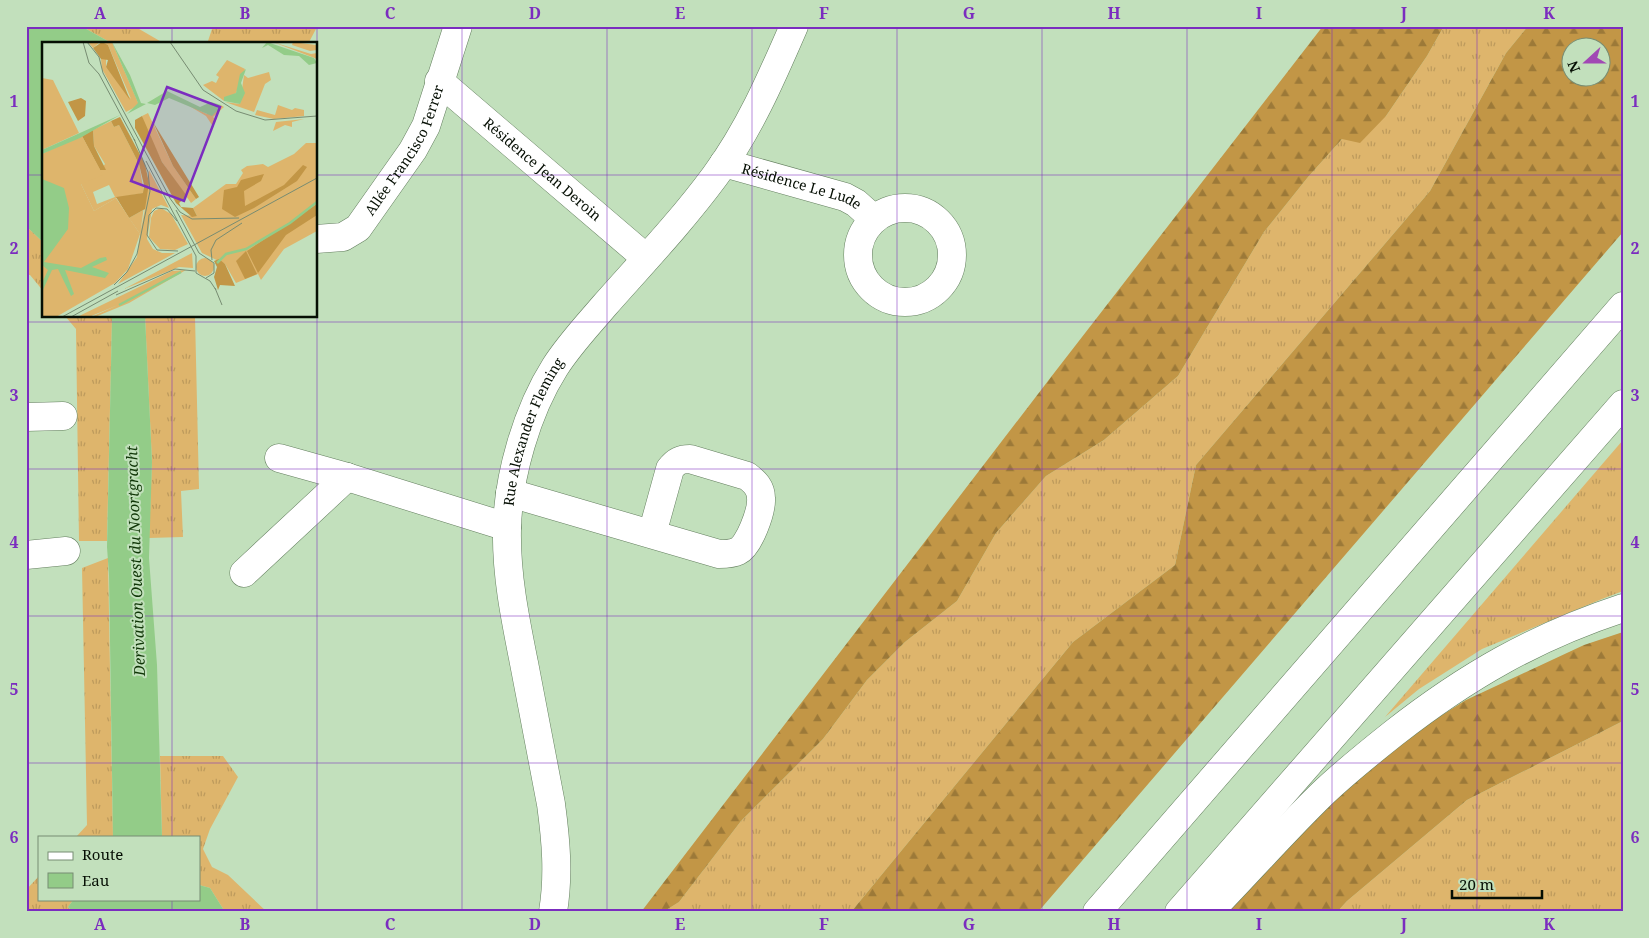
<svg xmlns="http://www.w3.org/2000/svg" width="1649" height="938" font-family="'Noto Serif',serif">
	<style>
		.grass { fill: url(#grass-tufts) }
		.forest { fill: url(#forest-firs); fill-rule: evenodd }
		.water { fill: #93cc88 }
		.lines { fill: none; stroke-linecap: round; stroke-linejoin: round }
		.minor-casing { stroke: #647f5f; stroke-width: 29 }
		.major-casing { stroke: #647f5f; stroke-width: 29 }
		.highway-casing { stroke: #647f5f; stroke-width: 29 }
		.minor { stroke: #fff; stroke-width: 28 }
		.major { stroke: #fff; stroke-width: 28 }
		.highway { stroke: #fff; stroke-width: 28 }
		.grid { fill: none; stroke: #7b2cbf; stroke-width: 1; stroke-opacity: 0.55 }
		.labels { text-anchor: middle; stroke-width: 4; stroke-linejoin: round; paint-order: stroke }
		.street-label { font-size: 14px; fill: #060f04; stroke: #c2e0bc }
		.water-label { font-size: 15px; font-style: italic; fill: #103607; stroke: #c2e0bc }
		.inset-river { fill: none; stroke: #93cc88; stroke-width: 2.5 }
		.inset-road { fill: none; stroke: #778c72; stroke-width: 1 }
		.view { fill: #7b2cbf; fill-opacity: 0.15; stroke: #7b2cbf; stroke-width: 2.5 }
		.inset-edge { fill: none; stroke: #060f04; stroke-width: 2.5 }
		.neatline { fill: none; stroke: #7b2cbf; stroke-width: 2 }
		.grid-label { font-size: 16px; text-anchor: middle; font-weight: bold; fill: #7b2cbf }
	</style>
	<defs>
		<pattern id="grass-tufts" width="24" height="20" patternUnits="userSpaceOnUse" patternTransform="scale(1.25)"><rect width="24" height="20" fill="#deb56c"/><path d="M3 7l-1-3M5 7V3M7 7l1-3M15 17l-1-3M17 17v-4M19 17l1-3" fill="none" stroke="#bd9a5c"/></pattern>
		<pattern id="forest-firs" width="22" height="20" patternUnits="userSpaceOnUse" patternTransform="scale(1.25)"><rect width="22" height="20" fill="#c29646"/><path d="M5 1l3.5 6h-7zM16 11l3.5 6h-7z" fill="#9c7938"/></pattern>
	</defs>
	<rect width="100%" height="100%" fill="#c2e0bc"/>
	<g class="grass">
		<path d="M81,26H134L165,44H113Z"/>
		<path d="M213,26H310L316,29L308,44H207Z"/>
		<path d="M1444,26H1528L1506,53L1430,191L1196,465L1175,565L1073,642L851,912H663L679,902L741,821L823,739L867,680L905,642L957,601L996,533L1046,476L1104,440L1178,376L1264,232L1308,177L1342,139L1386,116L1427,56Z"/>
		<path d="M26,226L44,243V292L30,275H26Z"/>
		<path d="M65,316H111L112,319L107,541H79L76,329Z"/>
		<path d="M145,316H195L199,489L181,491L183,537L149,538L152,462Z"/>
		<path d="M1623,440V591L1602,599L1482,649L1419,689L1385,717Z"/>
		<path d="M108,558L113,837H76L87,825L82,568Z"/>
		<path d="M1623,721V912H1337L1347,901L1467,800Z"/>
		<path d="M160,756H223L238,777L210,829L203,849L212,867L228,875L267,912H225L210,888L199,885V837H162Z"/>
		<path d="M39,876V899H74L68,907L73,912H30L26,908V890Z"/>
	</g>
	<g class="forest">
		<path d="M1323,26H1444L1427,56L1386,116L1360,143L1342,139L1308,177L1264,232L1178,376L1104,440L1046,476L996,533L957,601L905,642L867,680L823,739L741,821L679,902L663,912H641L1051,377Z"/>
		<path d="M1528,26H1615L1623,31V232L1038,912H851L1073,642L1175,565L1196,465L1430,191L1506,53ZM1572,48H1602V78H1572Z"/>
		<path d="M1623,632V721L1467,800L1347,901L1337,912H1225L1315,815L1399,742L1466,700L1584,645Z"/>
	</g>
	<g class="water">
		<path d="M26,26H81L113,44H44V243L26,226Z"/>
		<path d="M111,316H145L152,462L149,558L157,665L162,837H113L109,575L107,547L112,320Z"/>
		<path d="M199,885L210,888L225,912H73L68,907L74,899H199Z"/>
	</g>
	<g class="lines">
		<g class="minor-casing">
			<g id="minor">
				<path id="s1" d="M439,81L646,258"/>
				<path id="s2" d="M724,163L845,197L856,203L874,219"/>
				<circle cx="905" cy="255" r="47"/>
				<path id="s3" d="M316,239L343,237L358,228L413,150L426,126L458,26"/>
				<path d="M26,417L63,416"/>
				<path d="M279,458L347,477L507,527"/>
				<path d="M510,493L719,554C725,554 732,554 738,551C749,546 762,511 761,498C761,488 755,482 747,476L690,459C681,459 676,461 670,469L652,534"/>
				<path d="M26,555L66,551"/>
				<path d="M244,573L347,477"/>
				<path id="s4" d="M553,912C559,875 556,841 551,804C542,757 533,710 524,663C515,618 506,574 507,529C508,476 527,411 555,367C569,345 587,326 604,306C642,263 681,222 715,176C749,130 771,79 794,26"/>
			</g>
		</g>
		<g class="major-casing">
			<g id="major">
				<path d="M1097,912L1623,306"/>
				<path d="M1179,912L1623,404"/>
			</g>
		</g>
		<g class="highway-casing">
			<path id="highway" d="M1209,912C1247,873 1283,832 1322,794C1345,772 1370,752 1394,733C1467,676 1535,637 1623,608"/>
		</g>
		<use href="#minor" class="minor"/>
		<use href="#major" class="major"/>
		<use href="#highway" class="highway"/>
	</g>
	<path class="grid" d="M172,26V44M317,26V912M462,26V912M607,26V912M752,26V912M897,26V912M1042,26V912M1187,26V912M1332,26V912M1477,26V912M26,175H44M316,175H1623M172,316V837M26,322H1623M26,469H1623M26,616H1623M26,763H1623M172,899V912"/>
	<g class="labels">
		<g class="street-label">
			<text dy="5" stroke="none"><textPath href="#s3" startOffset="136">Allée Francisco Ferrer</textPath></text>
			<text dy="5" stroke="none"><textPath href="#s1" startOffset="136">Résidence Jean Deroin</textPath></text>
			<text dy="5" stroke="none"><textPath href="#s2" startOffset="81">Résidence Le Lude</textPath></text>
			<text dy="5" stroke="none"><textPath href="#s4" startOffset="489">Rue Alexander Fleming</textPath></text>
		</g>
		<g class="water-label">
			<text transform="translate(136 561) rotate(-92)" y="5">Derivation Ouest du Noortgracht</text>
		</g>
	</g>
	<g transform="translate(42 42)">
		<rect width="275" height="275" fill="#c2e0bc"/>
		<path d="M46,0H70L97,63L84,70L60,27L59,17H64V25L89,57L66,3L58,0L51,6ZM231,0L269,12L275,11V17ZM251,0L274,3L275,8L268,9L250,3ZM185,18L203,27L194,51L182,59L161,43L170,39L174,41L177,35L174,33ZM227,30L229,38L223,42L212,70L183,60L198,62L202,33L206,36ZM0,36L11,38L37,91L0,108ZM144,62L165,72L179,63L182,65L171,75L174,78L170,83L164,74ZM236,63L250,68L253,66L262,68V74L232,77L213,73L215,68L233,73ZM106,71L131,124L154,157L149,161L120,120L104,87L100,74ZM262,77L250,80V85L243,83L231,89L234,80ZM69,79L72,85L77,83L97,122L102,151L74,156L52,169L39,142L0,112L40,94L58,128L63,122L52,104L51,88ZM67,143L73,155L55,162L51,150ZM264,101H275V189L242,207L219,238L216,232L194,241L183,222L160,211L139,173L155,174L151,166L184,142H194L201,131L199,128L205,124L221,122L226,125L252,112ZM107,128L127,166L119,163L110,167L105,197L111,207L120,211H133L76,242L95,215ZM119,166L129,172L146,202L133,208L118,207L107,195L109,176L112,169ZM103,167L98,192L87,176ZM150,211L151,226L137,225L82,247ZM154 225a9 9 0 1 1 18 0a9 9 0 1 1-18 0ZM144,228L87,261L53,275H49L76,263L47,275H35L130,229Z" fill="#deb56c" fill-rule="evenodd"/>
		<path d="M60,0L66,3L88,58L64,25L66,18L59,17L51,6ZM39,56L44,59L43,74L36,79L26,60ZM100,74L120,120L145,154L137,161L139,165L151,166L155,174L150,175L134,161L93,86V78ZM78,75L103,122L107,141L103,167L87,176L74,155L101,151L102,143L97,122L77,83L72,85L69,79ZM111,80L157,155L154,157L131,124ZM51,88L52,104L64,128H58L40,94ZM261,123L265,125L255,139L212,166L193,175L180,167L182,148L195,145L199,138L222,132L219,139L202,149L203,164L242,143ZM275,162V173L244,193L216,231L205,209ZM204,209L215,232L203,237L194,219ZM177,217L183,222L193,244L178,243L176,248L172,235L175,225L172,219Z" fill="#c29646"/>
		<path d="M40,94L61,133L39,142L52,169L74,156L98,192L86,227L73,241L14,275H0V112Z" fill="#deb56c"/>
		<path d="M70,0L88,33L99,61L104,62L85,72L96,61ZM225,0L272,16L275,21L267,23L257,14L242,13L226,3L220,6ZM204,27L199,41L203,51L198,62L182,59V55L194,51L198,32ZM125,49L158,65L169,60L179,63L178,66L170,74L127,56L113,63L105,61ZM78,73L38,96L0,112V108ZM0,137L22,146L27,166L26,187L2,220L39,226L58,216L64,215L65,218L50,225L67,231L63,236L23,228L32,252L29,254L16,227L10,228L0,250V241L6,228L0,223Z" fill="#93cc88"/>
		<path class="inset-river" d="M175,221L184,212L204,207L248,181L275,160M77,263L139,230"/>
		<path class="inset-road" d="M41,0L47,21L57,32L93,99M45,0L57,15L61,31L128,156M128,0L161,48L194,69L223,78L275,74M104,119L154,214V231L168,239L174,248M127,155L138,170L150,177L197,176M134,168L157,211L172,221V231L164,236M135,179L125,167L114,166L107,173L105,193L115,208L136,209M170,218L169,208L174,198L200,181M72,243L85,230L95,212L108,149L106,130L92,97M173,246L180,263M74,253L133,227L153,229M20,275L275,136M29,275L76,249"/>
		<path class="view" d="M125,45L178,65L142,159L89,139Z"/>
		<rect width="275" height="275" class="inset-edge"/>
	</g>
	<rect width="1649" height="938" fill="none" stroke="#c2e0bc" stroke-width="55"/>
	<rect x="38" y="836" width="162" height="65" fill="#c2e0bc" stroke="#778c72"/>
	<rect x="48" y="852" width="25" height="8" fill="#ffffff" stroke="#778c72"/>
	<text x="82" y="860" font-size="15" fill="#060f04">Route</text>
	<rect x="48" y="873" width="25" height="15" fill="#93cc88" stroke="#778c72"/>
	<text x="82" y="886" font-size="15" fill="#060f04">Eau</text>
	<g transform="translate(1586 62) rotate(249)"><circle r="24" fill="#c2e0bc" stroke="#778c72"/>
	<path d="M0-4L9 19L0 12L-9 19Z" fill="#a148b4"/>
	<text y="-8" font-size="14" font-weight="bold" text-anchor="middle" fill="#060f04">N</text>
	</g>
	<path d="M1452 890v8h90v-8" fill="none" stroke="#060f04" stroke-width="2.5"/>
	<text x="1459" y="890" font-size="15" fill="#060f04" stroke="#c2e0bc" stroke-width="4" paint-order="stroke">20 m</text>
	<rect x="28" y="28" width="1594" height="882" class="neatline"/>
	<g class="grid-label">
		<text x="100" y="19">A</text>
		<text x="245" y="19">B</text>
		<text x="390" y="19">C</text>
		<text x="535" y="19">D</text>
		<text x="680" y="19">E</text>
		<text x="824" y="19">F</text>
		<text x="969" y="19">G</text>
		<text x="1114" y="19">H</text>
		<text x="1259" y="19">I</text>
		<text x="1404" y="19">J</text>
		<text x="1549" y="19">K</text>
		<text x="14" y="107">1</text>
		<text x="1635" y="107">1</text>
		<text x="14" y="254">2</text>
		<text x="1635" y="254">2</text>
		<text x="14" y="401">3</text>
		<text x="1635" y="401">3</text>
		<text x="14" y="548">4</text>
		<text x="1635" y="548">4</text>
		<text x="14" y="695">5</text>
		<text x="1635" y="695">5</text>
		<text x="14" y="843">6</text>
		<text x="1635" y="843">6</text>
		<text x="100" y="930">A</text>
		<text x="245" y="930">B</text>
		<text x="390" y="930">C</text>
		<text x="535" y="930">D</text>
		<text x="680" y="930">E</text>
		<text x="824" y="930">F</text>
		<text x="969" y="930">G</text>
		<text x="1114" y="930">H</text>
		<text x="1259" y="930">I</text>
		<text x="1404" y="930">J</text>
		<text x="1549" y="930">K</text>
	</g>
</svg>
